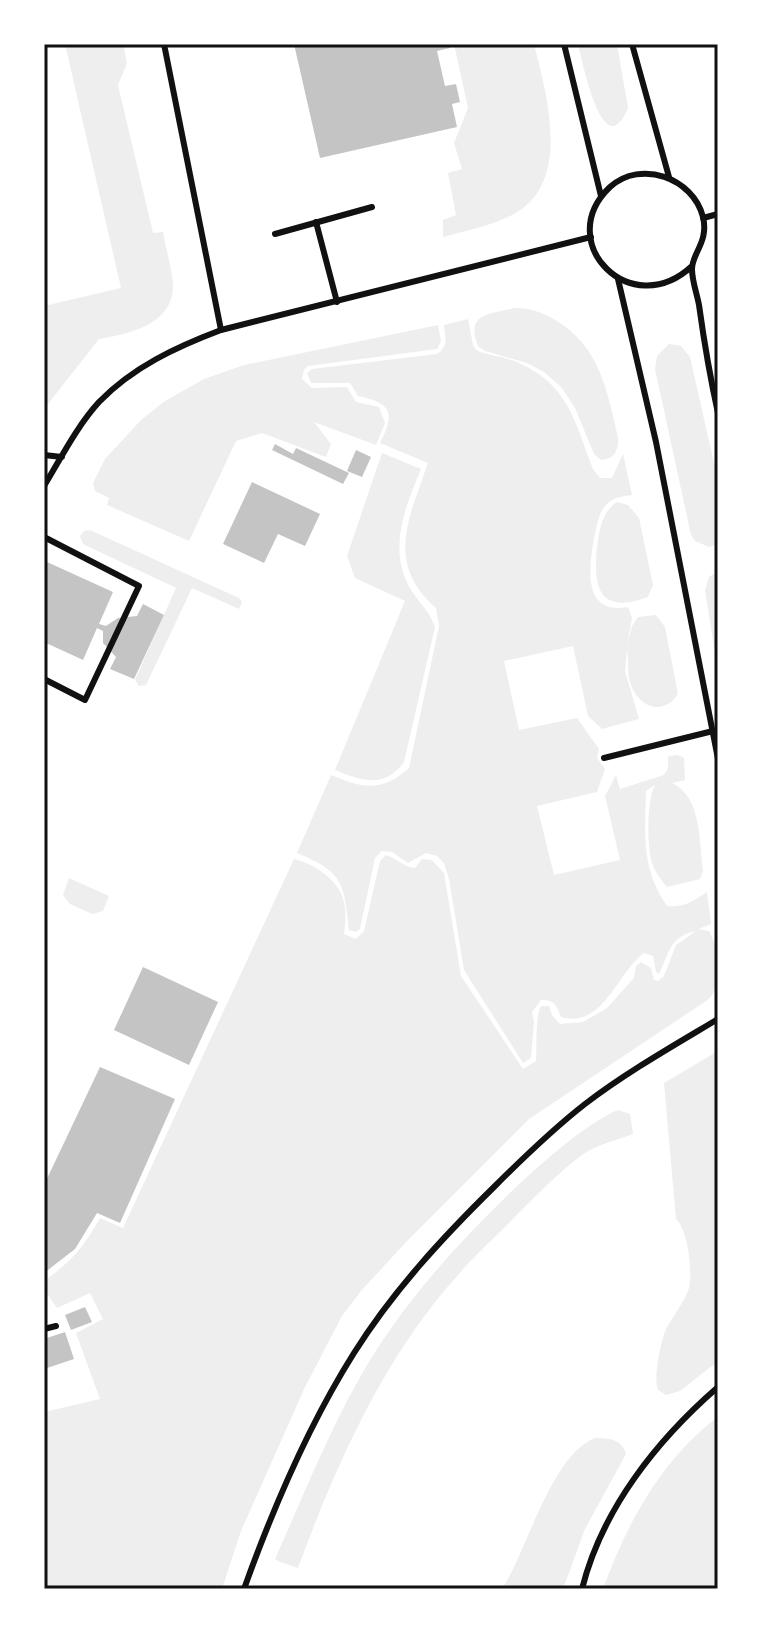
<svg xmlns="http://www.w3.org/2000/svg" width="762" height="1633" font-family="Arial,sans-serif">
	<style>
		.green { fill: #eee }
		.building { fill: #c4c4c4 }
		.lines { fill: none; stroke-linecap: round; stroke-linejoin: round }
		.service { stroke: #111; stroke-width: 6 }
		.neatline { fill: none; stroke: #111; stroke-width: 3 }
	</style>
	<rect width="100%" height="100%" fill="#fff"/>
	<g class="green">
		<path d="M65,44H123L127,63L118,85L153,233L163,232C166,249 171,266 173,283C175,324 130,334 99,339L44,409V306L121,288Z"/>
		<path d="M454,44H534C546,92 571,177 519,211C497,225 469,230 443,237V220L456,215L448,173L462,169L454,143L468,108Z"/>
		<path d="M578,44H617L628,108C603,168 582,59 578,44Z"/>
		<path d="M514,308C530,308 542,312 555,320C600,346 607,391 618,437C619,449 615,459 601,460L594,454L575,408L562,388L544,372L527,363L485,351L478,346C465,313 489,315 514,308Z"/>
		<path d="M468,319L473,345L476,350C488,356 504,356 517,362C569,385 574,420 593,469L600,478H612L623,454L632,495C623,496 615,497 608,503C598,512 597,526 594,538C589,568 582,615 628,607L632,618L627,645L632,626L638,617L656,615L665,627L678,694C662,718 637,706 630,682C627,672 629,660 627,650L625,671L639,719L602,729L588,716L573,646L504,661L519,730L577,718L599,749L597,758L605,769L597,792L537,806L554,875L620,860L605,796L616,775L620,789L664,775L668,768V756L678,755L684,758L685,780L672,783C702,797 699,842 703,871L700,879L667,887C660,878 653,870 651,859C647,842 647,799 655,785L646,791C645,835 641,868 667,906C683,908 694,901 707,892L711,924L699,929L709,931C720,951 723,982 709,999L529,1119L408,1240L361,1291L342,1316L305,1387L241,1531L222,1589H44V1412L100,1399L76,1333L103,1319L90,1293L57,1308L44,1289V1281C72,1261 83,1248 100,1218L123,1228L294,859C317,865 342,882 345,907C346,916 345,926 344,934L356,939L364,931L380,861L386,855C397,858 403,867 415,868L422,859L432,860L444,873L461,976L523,1069L536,1061C537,1045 535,1017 541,1006H549L552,1015L560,1024L583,1022L607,1008L634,978L636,966L641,962L651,968L654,980L658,981L664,976L676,945L696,931C668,937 670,953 659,974L656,972L653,956L644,953C617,972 604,1029 561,1017C557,1006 554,999 541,1000L532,1012L534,1022L531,1058L523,1063L464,970L449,879L444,863L437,856L426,853L408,863L392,852L382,851L375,858L360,929L356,932L349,930C344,884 344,872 297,853L331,775C362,788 381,793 409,768L439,626L436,608C384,563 410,516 428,463L380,443C396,412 391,403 358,396L350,383H311L307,373L312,369L437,354C449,346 445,337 444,325Z"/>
		<path d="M438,325L441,341L437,349L308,366L304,370L302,379L312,388L347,387L356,402L379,407L385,423L376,445L314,422L331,444L326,457L262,433L236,441L189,541L107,505L109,498L95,491L93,483L105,459L141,420L165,401L204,379L244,365Z"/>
		<path d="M669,344L681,346L690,357L718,481V544L709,547L695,541L691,535L655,369L657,356Z"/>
		<path d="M382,453L421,469C405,508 387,550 411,590C420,604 430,612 435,627L404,762C384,789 363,781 335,770L405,601L355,578L347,556Z"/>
		<path d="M617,502L628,505L639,518L653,585L648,597C599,615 593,588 597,547C600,529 601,513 617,502Z"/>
		<path d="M90,530L239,598L242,602L239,609L192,588L146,685L139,686L135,680L176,588L83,544L80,536L84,531Z"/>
		<path d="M718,571V672L705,590L709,577Z"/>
		<path d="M69,878L109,896L103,911L92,914L70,904L63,895Z"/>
		<path d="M718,1051V1189L715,1210L718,1228V1361L680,1391L666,1395L658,1390C653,1378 661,1341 666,1329C673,1316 683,1304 688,1291C694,1276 688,1229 676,1219L664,1083Z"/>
		<path d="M618,1110L630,1114L633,1134C617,1140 596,1145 582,1155C555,1175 530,1202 506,1226C490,1242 473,1257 459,1274C384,1356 336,1465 298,1568L278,1561L275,1559C305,1492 332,1423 370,1360C410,1296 458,1243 511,1192C537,1167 586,1123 618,1110Z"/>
		<path d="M718,1417V1589H603C626,1525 662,1458 718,1417Z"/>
		<path d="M595,1438C609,1438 622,1439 626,1454L585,1529L563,1589H502C527,1551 551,1455 595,1438Z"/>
	</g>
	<g class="building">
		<path d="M294,44H449L450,48L437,51L445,86L456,84L460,102L452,104L457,127L320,158Z"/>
		<path d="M275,444L293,454L296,448L349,473L343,484L272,450Z"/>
		<path d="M356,450L371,457L362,477L347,471Z"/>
		<path d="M252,482L320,514L305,546L278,534L264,563L223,544Z"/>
		<path d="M47,562L113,592L99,624L106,626L118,618L137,616L143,604L164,615L134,679L110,669L116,657L103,643V631L97,628L83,660L44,642V567Z"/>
		<path d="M143,967L218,1002L189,1065L114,1030Z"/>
		<path d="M100,1067L175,1099L120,1223L97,1213L75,1249L44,1273V1185Z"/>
		<path d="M85,1307L92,1322L71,1330L65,1315Z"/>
		<path d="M65,1332L74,1359L44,1369V1339Z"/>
	</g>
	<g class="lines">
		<g class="service">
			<path d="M164,44L221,330"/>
			<path d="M564,44L601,196"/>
			<path d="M632,44L669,177"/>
			<path d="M703,218L718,214"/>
			<path d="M316,222L337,302"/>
			<path d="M275,234L372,207"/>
			<path d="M692,266C631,323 552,242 610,187C641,159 693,178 703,217C709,242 692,253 692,269C692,281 697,294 699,305C704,341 710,377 718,413"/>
			<path d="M618,279L656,442L718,759"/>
			<path d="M44,455L62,457"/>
			<path d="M44,486C61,458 77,426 99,402C133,367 176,347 221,330L591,237"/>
			<path d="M44,537L139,586L85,700L44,679"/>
			<path d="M604,758L713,731"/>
			<path d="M44,1329L56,1326"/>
			<path d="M244,1589C273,1508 308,1426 354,1353C393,1291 443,1237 495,1186C524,1157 553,1129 585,1104C627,1072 673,1046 718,1019"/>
			<path d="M582,1589C602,1509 657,1440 718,1387"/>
		</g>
	</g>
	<rect width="762" height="1633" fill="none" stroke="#ffffff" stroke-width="92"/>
	<rect x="46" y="46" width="670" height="1541" class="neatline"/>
</svg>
